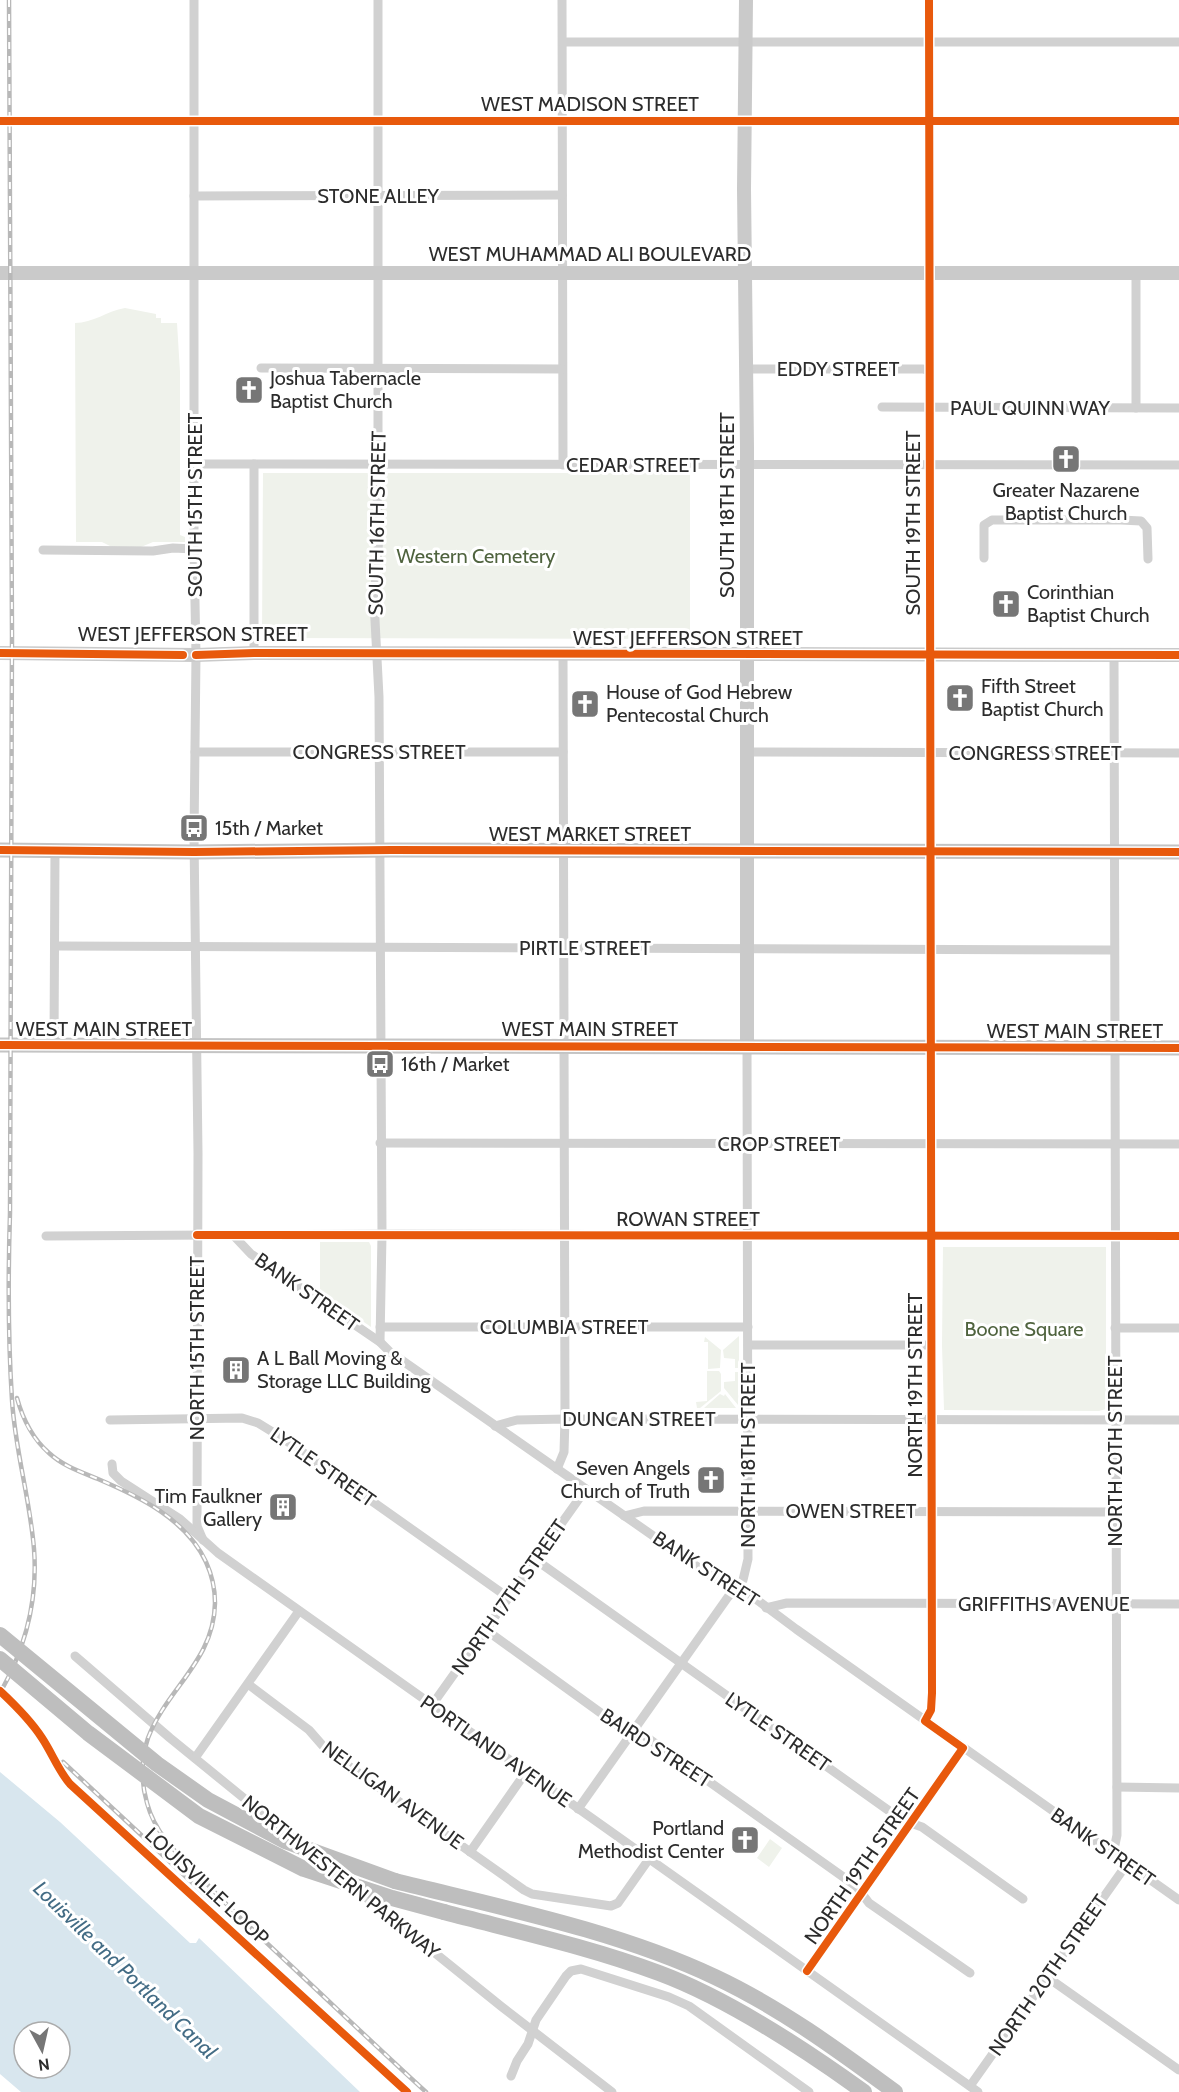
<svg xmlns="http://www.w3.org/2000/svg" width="1179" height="2092" font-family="Cabin,sans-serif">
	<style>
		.green { fill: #eff2eb }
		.water { fill: #d8e6ee; fill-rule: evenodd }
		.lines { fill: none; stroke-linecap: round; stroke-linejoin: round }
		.street { stroke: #d1d1d1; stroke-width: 9 }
		.secondary { stroke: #cacaca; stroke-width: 14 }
		.primary { stroke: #c4c4c4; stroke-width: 15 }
		.highway { stroke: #bebebe; stroke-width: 16 }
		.rail-casing { stroke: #b8b8b8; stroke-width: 4.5 }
		.rail { stroke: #fff; stroke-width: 2; stroke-dasharray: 7; stroke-linecap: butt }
		.highway-bridge { stroke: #bebebe; stroke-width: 16 }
		.cycleway-casing { stroke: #fff; stroke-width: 11 }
		.cycleway { stroke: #e8590c; stroke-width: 8 }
		.labels { text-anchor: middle; stroke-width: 6; stroke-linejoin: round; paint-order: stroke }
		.street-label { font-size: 20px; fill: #2c2c2c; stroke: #fff }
		.poi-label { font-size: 20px; fill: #2c2c2c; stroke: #fff; text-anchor: start }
		.park-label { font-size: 20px; fill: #4f633e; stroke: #fff }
		.water-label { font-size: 21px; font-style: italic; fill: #436c85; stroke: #fff }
	</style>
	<rect width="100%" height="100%" fill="#fff"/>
	<g class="green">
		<path d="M125,308L156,314V318H161V323H177L180,372V535L185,537V542H153L141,547H112L102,542H76L75,323C93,323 107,311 125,308Z"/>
		<path d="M263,473H690V639L262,638Z"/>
		<path d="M320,1242H369L371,1246V1327L320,1291Z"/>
		<path d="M943,1247H1106V1409L1099,1411L944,1410L942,1346Z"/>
		<path d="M739,1336V1368H735V1359L724,1358L723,1350Z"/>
		<path d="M705,1337L721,1350L720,1368L708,1369V1342H704Z"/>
		<path d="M707,1371H719L721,1374V1391L700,1408H697L696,1402L707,1401Z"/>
		<path d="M735,1372H739L738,1405L724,1388V1382L735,1381Z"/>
		<path d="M720,1394L724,1396L725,1394L736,1408H704Z"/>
		<path d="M770,1839L782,1848L769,1867L757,1858Z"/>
	</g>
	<path class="water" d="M0,1772L60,1822L190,1943H196L199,1938L360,2092H21L0,2074ZM24,2032H60V2068H24Z"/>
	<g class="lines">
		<g class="street">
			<path d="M194,0V549L196,655L194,837L198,1153L197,1526L203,1540"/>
			<path d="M378,0V453L376,473L379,537L374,601L379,697L382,1235L380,1342"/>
			<path d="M562,0L563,465"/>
			<path d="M563,42H1179"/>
			<path d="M0,121H1179"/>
			<path d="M194,196L562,195"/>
			<path d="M1136,273V408"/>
			<path d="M261,368L562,369"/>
			<path d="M745,369H923L930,371"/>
			<path d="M882,407L1179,408"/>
			<path d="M194,464L1179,465"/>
			<path d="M43,550L153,551L173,548L194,549"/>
			<path d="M984,558V525L992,520H1121L1141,521L1147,528L1148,559"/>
			<path d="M254,653V464"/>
			<path d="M195,752H563"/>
			<path d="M747,752L1179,753"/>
			<path d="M55,946L1114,950"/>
			<path d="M54,1045L55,850"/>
			<path d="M380,1143L1179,1144"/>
			<path d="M46,1236L398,1234L1179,1236"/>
			<path d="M234,1236L251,1254L380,1342L390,1352L702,1570L726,1585L745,1591L796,1629L1179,1900"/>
			<path d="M380,1327H748"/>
			<path d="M1115,1328H1179"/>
			<path d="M748,1345H931"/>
			<path d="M110,1420L242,1418L258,1423L284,1439L509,1598"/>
			<path d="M495,1426L517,1420L565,1419L1179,1420"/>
			<path d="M112,1464L113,1473L121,1481L180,1519L218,1553L978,2092"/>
			<path d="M557,1469L564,1452L565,1419L563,654"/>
			<path d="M624,1516L644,1511L1115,1512"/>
			<path d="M536,1560L902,1820L922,1827L1023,1899"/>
			<path d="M766,1608L787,1603L1179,1604"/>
			<path d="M486,1630L623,1729H635L856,1886L869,1903L970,1973"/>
			<path d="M75,1656L170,1738L294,1839"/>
			<path d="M248,1684L309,1730L323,1746L333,1755L524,1890L532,1894L611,1906L618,1903L649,1859"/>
			<path d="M432,1705L586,1489"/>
			<path d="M925,1721L931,1710L932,1693L929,0"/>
			<path d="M195,1758L299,1611"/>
			<path d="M1117,1787L1179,1788"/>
			<path d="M578,1809L728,1597L743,1580L748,1559L747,1047"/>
			<path d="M470,1852L526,1772"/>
			<path d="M1113,1854L1117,1835L1114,655"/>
			<path d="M316,1857L340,1877"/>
			<path d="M358,1891L502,2007L612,2092"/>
			<path d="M807,1971L963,1748"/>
			<path d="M1047,1977L1179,2070"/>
			<path d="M511,2076L517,2061L528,2044L536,2020L566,1976L571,1971L581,1969L669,1997L689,2006L809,2092"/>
			<path d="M970,2086L1127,1864"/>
		</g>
		<g class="secondary">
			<path d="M746,0L744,189L747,447V1047"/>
			<path d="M0,273H1179"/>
			<path d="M0,653L196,655L254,653L1179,655"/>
		</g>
		<g class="primary">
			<path d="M0,850L194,852L391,850L1179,852"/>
			<path d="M0,1045L1179,1048"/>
		</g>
		<g class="highway">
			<path d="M395,1881C499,1907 618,1931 715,1977C779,2007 838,2050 895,2092"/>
			<path d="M444,1912C516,1931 589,1947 659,1973C729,1999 803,2048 864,2092"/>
		</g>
		<g class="rail-casing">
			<g id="rail">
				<path d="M17,1398C23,1420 32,1438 49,1453C63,1466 81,1472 98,1479C140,1497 186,1519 206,1562C212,1575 215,1589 215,1603C214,1661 167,1688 148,1738C141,1759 141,1782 147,1803C156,1837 183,1859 207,1884C232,1911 259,1936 287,1962C333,2005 379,2049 426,2092"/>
				<path d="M0,1693C25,1649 38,1600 34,1549C30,1499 15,1450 12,1400C8,1338 8,1276 10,1213L12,635L9,0"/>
				<path d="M63,1762L212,1901"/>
			</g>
		</g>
		<use href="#rail" class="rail"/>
		<g class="highway-bridge">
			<path d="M0,1635L157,1764L208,1800L285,1841L395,1881"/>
			<path d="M0,1659L88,1733L199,1816L304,1869L392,1898L444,1912"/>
		</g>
		<g class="cycleway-casing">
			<g id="cycleway">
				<path d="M0,121H1179"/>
				<path d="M0,653L183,655"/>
				<path d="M196,655L254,653L1179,655"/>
				<path d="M0,850L194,852L391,850L1179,852"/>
				<path d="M0,1045L1179,1048"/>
				<path d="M197,1235L1179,1236"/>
				<path d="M0,1691C15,1705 31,1721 42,1738C52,1753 58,1770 70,1784L407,2092"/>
				<path d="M807,1971L963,1748L925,1721L931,1710L932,1693L929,0"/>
			</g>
		</g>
		<use href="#cycleway" class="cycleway"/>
	</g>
	<defs>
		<g id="church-square" transform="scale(1.5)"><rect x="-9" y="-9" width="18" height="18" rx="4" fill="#767676" stroke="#fff"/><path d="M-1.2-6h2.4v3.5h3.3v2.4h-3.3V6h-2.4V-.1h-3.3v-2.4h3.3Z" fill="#fff"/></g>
		<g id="bus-square" transform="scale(1.5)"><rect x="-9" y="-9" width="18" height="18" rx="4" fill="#767676" stroke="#fff"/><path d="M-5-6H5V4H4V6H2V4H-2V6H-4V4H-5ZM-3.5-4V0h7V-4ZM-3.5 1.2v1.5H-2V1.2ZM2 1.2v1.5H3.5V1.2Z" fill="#fff"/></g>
		<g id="building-square" transform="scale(1.5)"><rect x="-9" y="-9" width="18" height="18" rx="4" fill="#767676" stroke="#fff"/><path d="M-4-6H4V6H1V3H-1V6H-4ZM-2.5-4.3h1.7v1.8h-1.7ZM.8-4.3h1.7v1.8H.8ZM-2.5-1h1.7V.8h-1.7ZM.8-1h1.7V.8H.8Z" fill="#fff"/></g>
	</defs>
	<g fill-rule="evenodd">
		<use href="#church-square" x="249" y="390"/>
		<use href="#church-square" x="1066" y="459"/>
		<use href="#church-square" x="1006" y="604"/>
		<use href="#church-square" x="960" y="698"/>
		<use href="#church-square" x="585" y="704"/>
		<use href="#bus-square" x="194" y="828"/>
		<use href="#bus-square" x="380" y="1064"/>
		<use href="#building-square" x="236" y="1370"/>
		<use href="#church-square" x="711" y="1480"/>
		<use href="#building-square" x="283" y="1507"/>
		<use href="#church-square" x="745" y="1840"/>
	</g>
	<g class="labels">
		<g class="street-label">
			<text x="590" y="111">WEST MADISON STREET</text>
			<text x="378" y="203">STONE ALLEY</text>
			<text x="590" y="261">WEST MUHAMMAD ALI BOULEVARD</text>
			<text x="838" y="376">EDDY STREET</text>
			<text x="1030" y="415">PAUL QUINN WAY</text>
			<text x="633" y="472">CEDAR STREET</text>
			<text transform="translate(195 505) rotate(-90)" y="7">SOUTH 15TH STREET</text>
			<text transform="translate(727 505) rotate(-90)" y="7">SOUTH 18TH STREET</text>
			<text transform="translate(377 523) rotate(-89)" y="7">SOUTH 16TH STREET</text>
			<text transform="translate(913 523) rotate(-90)" y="7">SOUTH 19TH STREET</text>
			<text x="193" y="641">WEST JEFFERSON STREET</text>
			<text x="688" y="645">WEST JEFFERSON STREET</text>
			<text x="379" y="759">CONGRESS STREET</text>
			<text x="1035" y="760">CONGRESS STREET</text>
			<text x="590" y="841">WEST MARKET STREET</text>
			<text x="585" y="955">PIRTLE STREET</text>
			<text x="104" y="1036">WEST MAIN STREET</text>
			<text x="590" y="1036">WEST MAIN STREET</text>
			<text x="1075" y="1038">WEST MAIN STREET</text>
			<text x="779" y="1151">CROP STREET</text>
			<text x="688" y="1226">ROWAN STREET</text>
			<text transform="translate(307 1292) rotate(35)" y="7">BANK STREET</text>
			<text x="564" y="1334">COLUMBIA STREET</text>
			<text transform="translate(197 1348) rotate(-90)" y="7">NORTH 15TH STREET</text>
			<text transform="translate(915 1385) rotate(-90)" y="7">NORTH 19TH STREET</text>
			<text x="639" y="1426">DUNCAN STREET</text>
			<text transform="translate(1115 1451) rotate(-90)" y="7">NORTH 20TH STREET</text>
			<text transform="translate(748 1455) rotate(-90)" y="7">NORTH 18TH STREET</text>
			<text transform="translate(323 1467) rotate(35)" y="7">LYTLE STREET</text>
			<text x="851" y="1518">OWEN STREET</text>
			<text transform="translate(706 1569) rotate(33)" y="7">BANK STREET</text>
			<text transform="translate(509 1597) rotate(-55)" y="7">NORTH 17TH STREET</text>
			<text x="1044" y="1611">GRIFFITHS AVENUE</text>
			<text transform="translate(778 1732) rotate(35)" y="7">LYTLE STREET</text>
			<text transform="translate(656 1748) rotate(33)" y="7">BAIRD STREET</text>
			<text transform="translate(496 1751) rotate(35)" y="7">PORTLAND AVENUE</text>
			<text transform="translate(393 1795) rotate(36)" y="7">NELLIGAN AVENUE</text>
			<text transform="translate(1103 1847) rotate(35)" y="7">BANK STREET</text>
			<text transform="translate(862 1866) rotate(-55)" y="7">NORTH 19TH STREET</text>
			<text transform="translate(341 1877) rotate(39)" y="7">NORTHWESTERN PARKWAY</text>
			<text transform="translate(207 1886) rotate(43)" y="7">LOUISVILLE LOOP</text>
			<text transform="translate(1048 1975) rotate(-55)" y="7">NORTH 20TH STREET</text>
		</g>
		<g class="poi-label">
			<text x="270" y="385">Joshua Tabernacle<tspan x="270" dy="23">Baptist Church</tspan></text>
			<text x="1066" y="497" text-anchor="middle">Greater Nazarene<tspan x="1066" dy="23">Baptist Church</tspan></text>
			<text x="1027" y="599">Corinthian<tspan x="1027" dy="23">Baptist Church</tspan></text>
			<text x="981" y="693">Fifth Street<tspan x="981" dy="23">Baptist Church</tspan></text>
			<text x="606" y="699">House of God Hebrew<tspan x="606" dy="23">Pentecostal Church</tspan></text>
			<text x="215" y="835">15th / Market</text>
			<text x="401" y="1071">16th / Market</text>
			<text x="257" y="1365">A L Ball Moving &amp;<tspan x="257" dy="23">Storage LLC Building</tspan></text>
			<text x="690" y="1475" text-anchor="end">Seven Angels<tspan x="690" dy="23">Church of Truth</tspan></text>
			<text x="262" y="1503" text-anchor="end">Tim Faulkner<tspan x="262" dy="23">Gallery</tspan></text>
			<text x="724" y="1835" text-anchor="end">Portland<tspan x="724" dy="23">Methodist Center</tspan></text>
		</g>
		<g class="park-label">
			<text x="476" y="563">Western Cemetery</text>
			<text x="1024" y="1336">Boone Square</text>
		</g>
		<g class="water-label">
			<text transform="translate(125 1970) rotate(44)" y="7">Louisville and Portland Canal</text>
		</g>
	</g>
	<g transform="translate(42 2050) rotate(172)"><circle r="28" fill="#ffffff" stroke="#ababab" stroke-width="1.5"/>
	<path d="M0-4.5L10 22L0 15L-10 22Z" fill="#767676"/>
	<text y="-9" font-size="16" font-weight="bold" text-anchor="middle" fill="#2c2c2c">N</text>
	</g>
</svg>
